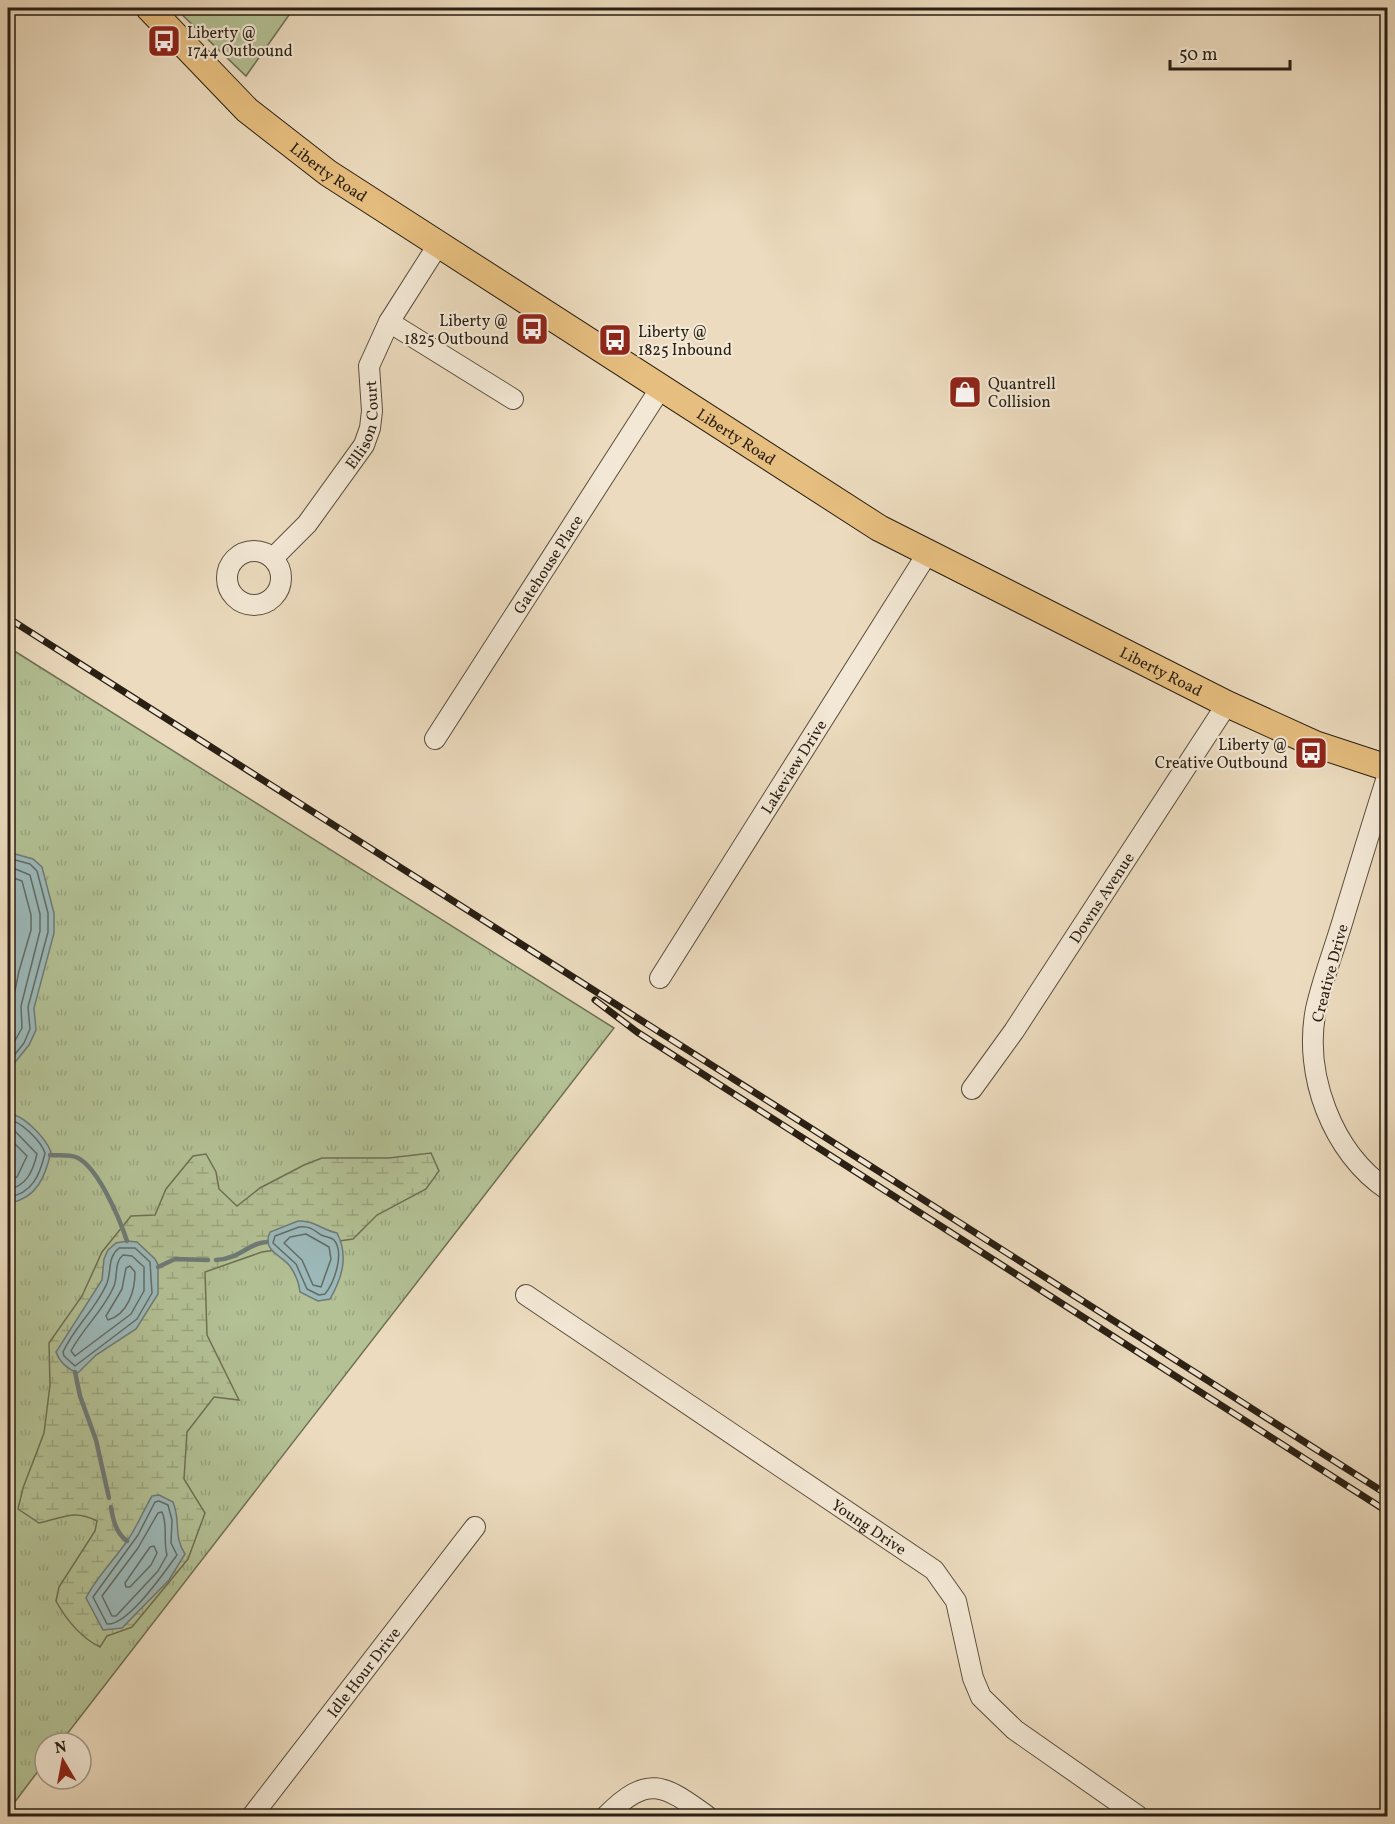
<svg xmlns="http://www.w3.org/2000/svg" width="1395" height="1824" font-family="Vollkorn,serif">
	<style>
		.grass { fill: url(#grass-tufts); stroke: #6e7054; stroke-width: 1.5 }
		.wetland { fill: url(#wetland-marsh); stroke: #6e7054; stroke-width: 1.5 }
		.park { fill: #b3c195; stroke: #6e7054; stroke-width: 1.5 }
		.water { fill: #9cb9ba; stroke: #6e7b77; stroke-width: 1.5 }
		.lines { fill: none; stroke-linecap: round; stroke-linejoin: round }
		.shore { stroke: #626c66; stroke-width: 1.5 }
		.stream { stroke: #6e7b77; stroke-width: 4.5 }
		.minor-casing { stroke: #5a4e3e; stroke-width: 22 }
		.major-casing { stroke: #291f13; stroke-width: 28 }
		.minor { stroke: #f3e8d5; stroke-width: 20 }
		.major { stroke: #e6be7f; stroke-width: 26 }
		.rail-casing { stroke: #291f13; stroke-width: 7 }
		.rail { stroke: #f3e8d5; stroke-width: 4.5; stroke-dasharray: 14; stroke-linecap: butt }
		.labels { text-anchor: middle; stroke-width: 4.5; stroke-linejoin: round; paint-order: stroke }
		.poi-label { font-size: 16px; fill: #291f13; stroke: #f3e8d5; text-anchor: start }
		.street-label { font-size: 16px; fill: #291f13; stroke: #f3e8d5 }
	</style>
	<defs>
		<pattern id="grass-tufts" width="24" height="20" patternUnits="userSpaceOnUse" patternTransform="scale(1.5)"><rect width="24" height="20" fill="#b3c195"/><path d="M3 7l-1-3M5 7V3M7 7l1-3M15 17l-1-3M17 17v-4M19 17l1-3" fill="none" stroke="#9aa580"/></pattern>
		<pattern id="wetland-marsh" width="20" height="14" patternUnits="userSpaceOnUse" patternTransform="scale(1.5)"><rect width="20" height="14" fill="#b3c195"/><path d="M1 5h8M5 5V1M11 12h8M15 12V8" fill="none" stroke="#9aa580"/></pattern>
	</defs>
	<rect width="100%" height="100%" fill="#ecdbbe"/>
	<filter id="stains"><feTurbulence type="fractalNoise" baseFrequency=".00333" numOctaves="4"/><feColorMatrix values="0 0 0 0 .2 0 0 0 0 .09 0 0 0 0 .02 0 0 0 .5 -.17"/></filter>
	<radialGradient id="worn" r=".72"><stop offset=".6" stop-color="#630" stop-opacity="0"/><stop offset="1" stop-color="#630" stop-opacity=".3"/></radialGradient>
	<path class="grass" d="M8,647L614,1028L60,1743H45V1762L8,1811Z"/>
	<path class="wetland" d="M431,1153L439,1171L426,1189L377,1215L353,1239L262,1252L205,1272L207,1335L239,1400L214,1397L187,1432L184,1479L205,1513L188,1559L132,1627L107,1636L100,1647C80,1637 67,1621 56,1601L59,1587L95,1531L97,1521C73,1509 64,1518 39,1523L18,1509L23,1488L44,1433L50,1385L49,1343L82,1296L102,1252L131,1216L155,1215L166,1189L193,1156L206,1154L216,1172L219,1189L237,1206L260,1188L304,1165L322,1158H389Z"/>
	<path class="park" d="M175,8H294L246,76Z"/>
	<g class="water">
		<path d="M8,852L33,859L42,867L54,913V933L34,1008L36,1030L29,1045L8,1071Z"/>
		<path d="M8,1114C23,1113 46,1139 51,1152C45,1177 37,1198 10,1203L8,1202Z"/>
		<path d="M298,1221C314,1220 322,1230 337,1233C349,1256 342,1278 330,1299L318,1301L300,1292C299,1283 295,1273 289,1265C279,1254 262,1250 270,1232Z"/>
		<path d="M127,1241L137,1242L155,1259L158,1265V1294L136,1329L96,1355L78,1373C67,1369 60,1363 56,1352L102,1280L104,1259L108,1250L116,1243Z"/>
		<path d="M159,1495L173,1502C181,1521 173,1536 185,1554L169,1580L122,1628L103,1630L86,1598C95,1579 115,1559 127,1541C137,1527 143,1511 152,1496Z"/>
	</g>
	<g class="lines">
		<g class="shore">
			<path d="M8,858L30,864L37,871L48,913V932L28,1007L30,1029L24,1043L8,1063"/>
			<path d="M8,866L30,875L40,914V931L21,1006L22,1028L8,1053"/>
			<path d="M8,876L22,881L31,915V930L19,971L12,1005L13,1026L8,1037"/>
			<path d="M8,1120C20,1120 41,1141 45,1153C40,1175 32,1194 8,1197"/>
			<path d="M8,1128H12L37,1154C33,1171 26,1187 8,1189"/>
			<path d="M8,1137L27,1156L17,1177L8,1180"/>
			<path d="M299,1227C309,1226 313,1229 321,1235C325,1237 331,1237 334,1240C345,1253 334,1283 325,1294L319,1295L307,1289L296,1264L273,1243L275,1236Z"/>
			<path d="M306,1234L329,1247L331,1259L321,1287L313,1285L302,1260L284,1243L290,1237Z"/>
			<path d="M119,1248H135L150,1262L152,1293L137,1319L75,1366L64,1356L63,1352C74,1327 97,1308 107,1283C112,1269 107,1258 119,1248Z"/>
			<path d="M123,1255L132,1256L144,1267V1291L131,1314L75,1356L71,1351C83,1328 104,1310 114,1286C118,1276 114,1262 123,1255Z"/>
			<path d="M130,1266L135,1272C135,1291 128,1314 108,1320L106,1316L122,1289L126,1268Z"/>
			<path d="M159,1501L168,1505L172,1520L171,1543L177,1555C165,1571 128,1626 107,1624L93,1597L138,1535L155,1502Z"/>
			<path d="M162,1512C168,1525 163,1541 167,1555L158,1571L116,1616H112L102,1596L138,1548L158,1513Z"/>
			<path d="M154,1546L157,1553L151,1565L130,1587H126L125,1583L150,1547Z"/>
		</g>
		<g class="stream">
			<path d="M50,1155C59,1156 70,1154 78,1158C99,1169 120,1220 127,1241"/>
			<path d="M216,1260C240,1259 250,1242 267,1242"/>
			<path d="M158,1267L175,1259L208,1260"/>
			<path d="M75,1372L80,1396L96,1440L109,1498"/>
			<path d="M111,1507C113,1520 116,1533 127,1541"/>
		</g>
		<g class="minor-casing">
			<g id="minor">
				<path d="M389,322L513,399"/>
				<circle cx="254" cy="578" r="27"/>
				<path id="s1" d="M273,558L307,524L364,445L370,428L372,411L369,366L389,322L438,245"/>
				<path id="s2" d="M435,739L660,389"/>
				<path d="M1388,774C1373,821 1359,867 1345,913C1336,945 1323,977 1316,1009C1303,1074 1332,1153 1388,1190"/>
				<path id="s3" d="M660,978L927,554"/>
				<path id="s4" d="M972,1089L1014,1031L1227,704"/>
				<path id="s5" d="M526,1295L934,1570L956,1601L973,1678L981,1697L1015,1730L1138,1816"/>
				<path id="s6" d="M252,1816L475,1527"/>
				<path d="M606,1816C648,1774 663,1784 707,1816"/>
			</g>
		</g>
		<g class="major-casing">
			<g id="major">
				<path id="s7" d="M149,8L247,110L328,173L879,528L1227,704L1315,744L1388,768"/>
			</g>
		</g>
		<use href="#minor" class="minor"/>
		<use href="#major" class="major"/>
		<g class="rail-casing">
			<g id="rail">
				<path d="M8,618L1388,1495"/>
				<path d="M595,1000L637,1032L1388,1512"/>
			</g>
		</g>
		<use href="#rail" class="rail"/>
	</g>
	<defs>
		<g id="bus-square" transform="scale(1.725)"><rect x="-9" y="-9" width="18" height="18" rx="4" fill="#8f2418" stroke="#f3e8d5"/><path d="M-5-6H5V4H4V6H2V4H-2V6H-4V4H-5ZM-3.5-4V0h7V-4ZM-3.5 1.2v1.5H-2V1.2ZM2 1.2v1.5H3.5V1.2Z" fill="#fff"/></g>
		<g id="shop-square" transform="scale(1.725)"><rect x="-9" y="-9" width="18" height="18" rx="4" fill="#8f2418" stroke="#f3e8d5"/><path d="M-5-2.5h2.3a2.7 3.5 0 0 1 5.4 0H5L5.5 6h-11ZM-1.5-2.5h3a1.5 2.3 0 0 0-3 0Z" fill="#fff"/></g>
	</defs>
	<g fill-rule="evenodd">
		<use href="#bus-square" x="164" y="41"/>
		<use href="#bus-square" x="532" y="329"/>
		<use href="#bus-square" x="615" y="340"/>
		<use href="#shop-square" x="965" y="392"/>
		<use href="#bus-square" x="1311" y="753"/>
	</g>
	<g class="labels">
		<g class="poi-label">
			<text x="187" y="38">Liberty @<tspan x="187" dy="18">1744 Outbound</tspan></text>
			<text x="509" y="326" text-anchor="end">Liberty @<tspan x="509" dy="18">1825 Outbound</tspan></text>
			<text x="638" y="337">Liberty @<tspan x="638" dy="18">1825 Inbound</tspan></text>
			<text x="988" y="389">Quantrell<tspan x="988" dy="18">Collision</tspan></text>
			<text x="1288" y="750" text-anchor="end">Liberty @<tspan x="1288" dy="18">Creative Outbound</tspan></text>
		</g>
		<g class="street-label">
			<text dy="6" stroke="none"><textPath href="#s7" startOffset="244">Liberty Road</textPath></text>
			<text dy="6" stroke="none"><textPath href="#s1" startOffset="165">Ellison Court</textPath></text>
			<text dy="6" stroke="none"><textPath href="#s7" startOffset="730">Liberty Road</textPath></text>
			<text dy="6" stroke="none"><textPath href="#s2" startOffset="208">Gatehouse Place</textPath></text>
			<text dy="6" stroke="none"><textPath href="#s7" startOffset="1216">Liberty Road</textPath></text>
			<text dy="6" stroke="none"><textPath href="#s3" startOffset="250">Lakeview Drive</textPath></text>
			<text dy="6" stroke="none"><textPath href="#s4" startOffset="231">Downs Avenue</textPath></text>
			<text transform="translate(1329 973) rotate(-75)" y="6">Creative Drive</text>
			<text dy="6" stroke="none"><textPath href="#s5" startOffset="414">Young Drive</textPath></text>
			<text dy="6" stroke="none"><textPath href="#s6" startOffset="182">Idle Hour Drive</textPath></text>
		</g>
	</g>
	<rect width="1395" height="1824" fill="none" stroke="#ecdbbe" stroke-width="30"/>
	<rect x="9" y="9" width="1377" height="1806" fill="none" stroke="#291f13" stroke-width="3"/>
	<rect x="15" y="15" width="1365" height="1794" fill="none" stroke="#291f13" stroke-width="1.5"/>
	<g transform="translate(63 1761) rotate(350)"><circle r="28" fill="#f3e8d5" stroke="#a29887" stroke-width="1.5"/>
	<path d="M0-4.5L10 22L0 15L-10 22Z" fill="#8f2418"/>
	<text y="-9" font-size="16" font-weight="bold" text-anchor="middle" fill="#291f13">N</text>
	</g>
	<path d="M1170 60v9h120v-9" fill="none" stroke="#291f13" stroke-width="3"/>
	<text x="1179" y="60" font-size="18" fill="#291f13" stroke="#f3e8d5" stroke-width="4.5" paint-order="stroke">50 m</text>
	<rect width="100%" height="100%" filter="url(#stains)"/>
	<rect width="100%" height="100%" fill="url(#worn)"/>
</svg>
